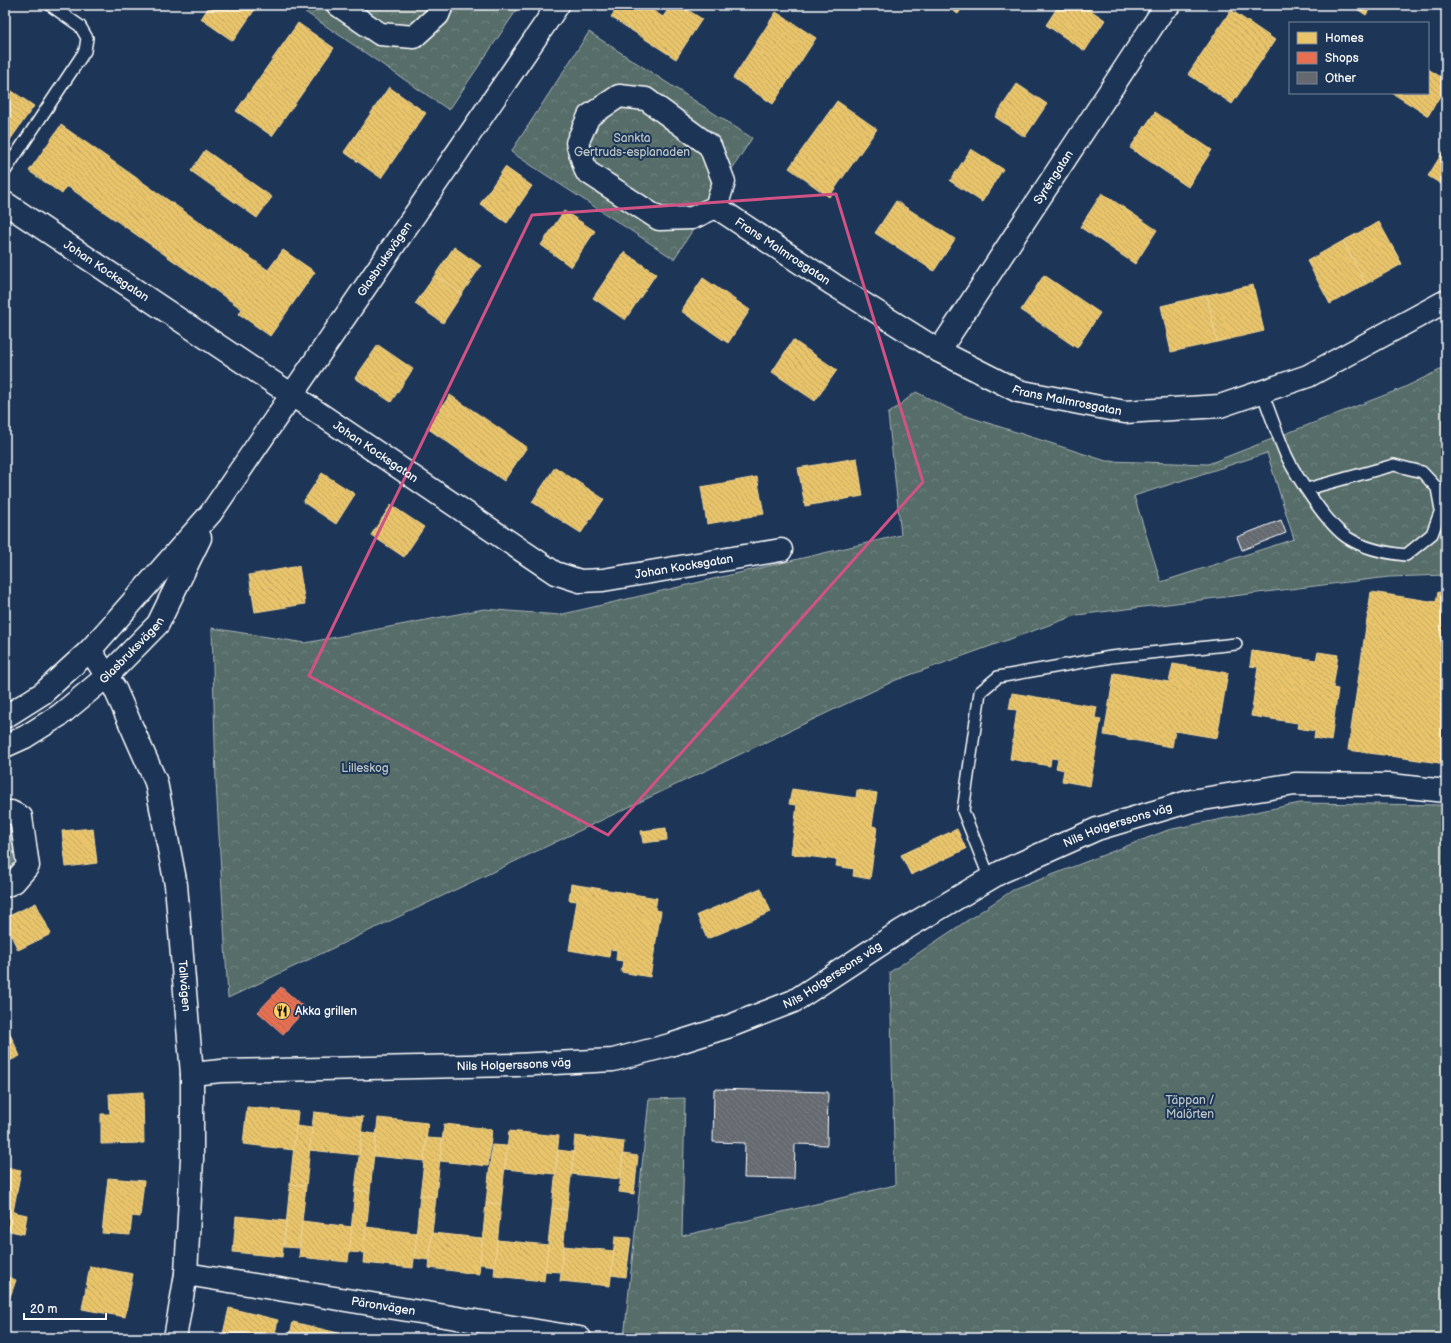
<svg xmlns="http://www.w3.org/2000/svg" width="1451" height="1343" font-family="'Balsamiq Sans',sans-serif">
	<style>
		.forest { fill: url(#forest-firs); stroke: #abb6b4 }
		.park { fill: url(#park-crowns); stroke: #abb6b4; fill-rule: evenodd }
		.homes { fill: url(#homes-back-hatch); stroke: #f0d697 }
		.shops { fill: url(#shops-back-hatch); stroke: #ee9a85 }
		.building { fill: url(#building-back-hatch); stroke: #fff }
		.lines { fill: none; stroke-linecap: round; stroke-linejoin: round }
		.lane-casing { stroke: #fff; stroke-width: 14 }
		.street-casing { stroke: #fff; stroke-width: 25 }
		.secondary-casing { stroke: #fff; stroke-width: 25 }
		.lane { stroke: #1d3557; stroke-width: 11 }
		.street { stroke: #1d3557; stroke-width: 22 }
		.secondary { stroke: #1d3557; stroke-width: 22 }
		.marked { fill: none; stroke: #d15284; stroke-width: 3; stroke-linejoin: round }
		.labels { text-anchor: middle; stroke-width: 4; stroke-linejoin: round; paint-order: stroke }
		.park-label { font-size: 12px; fill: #bcc5c3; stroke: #1d3557 }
		.street-label { font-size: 12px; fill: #fff; stroke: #1d3557 }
		.poi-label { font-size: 12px; fill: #fff; stroke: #1d3557; text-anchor: start }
	</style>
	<defs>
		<pattern id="forest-firs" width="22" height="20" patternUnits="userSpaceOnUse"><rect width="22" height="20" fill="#576d69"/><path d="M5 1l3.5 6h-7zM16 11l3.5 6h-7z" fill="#708380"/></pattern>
		<pattern id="park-crowns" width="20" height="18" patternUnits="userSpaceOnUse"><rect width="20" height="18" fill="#576d69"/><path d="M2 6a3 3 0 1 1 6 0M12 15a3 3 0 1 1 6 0" fill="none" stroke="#708380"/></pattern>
		<pattern id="homes-back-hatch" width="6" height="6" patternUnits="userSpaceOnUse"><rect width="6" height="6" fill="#e9c46a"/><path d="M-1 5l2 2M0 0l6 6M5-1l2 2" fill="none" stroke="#c2a662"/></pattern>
		<pattern id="shops-back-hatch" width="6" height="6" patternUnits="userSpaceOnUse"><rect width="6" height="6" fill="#e76f51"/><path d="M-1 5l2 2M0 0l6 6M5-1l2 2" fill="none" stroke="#b86450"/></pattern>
		<pattern id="building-back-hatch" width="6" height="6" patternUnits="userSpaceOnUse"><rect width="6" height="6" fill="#65696f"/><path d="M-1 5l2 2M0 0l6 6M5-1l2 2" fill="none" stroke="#7c8085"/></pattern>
	</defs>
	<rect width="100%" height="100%" fill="#1d3557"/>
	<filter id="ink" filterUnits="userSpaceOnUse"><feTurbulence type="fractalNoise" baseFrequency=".025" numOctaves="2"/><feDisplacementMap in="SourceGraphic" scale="8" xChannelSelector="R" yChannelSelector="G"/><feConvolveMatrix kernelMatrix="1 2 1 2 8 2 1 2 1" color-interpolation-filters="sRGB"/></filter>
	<g filter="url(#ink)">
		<path class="forest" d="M5,826L10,828L13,849V870L5,873Z"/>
		<g class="park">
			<path d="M295,5H520L449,110Z"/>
			<path d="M589,32L752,138L674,259L511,152Z"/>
			<path d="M1446,367V575L1389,577L1077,615L896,680L228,998L216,782L212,628L305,643L484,609L559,615L901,535L888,414L916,392L960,414L1106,461L1208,464L1403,388ZM1267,453L1294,539L1161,582L1134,496Z"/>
			<path d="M1300,803L1441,805L1446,807V1338H624L649,1099L685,1098L682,1236L895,1185L890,972L1013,890L1168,830Z"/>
		</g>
		<g class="homes">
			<path d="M210,5H258L233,41L201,19Z"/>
			<path d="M619,5H644L663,17L671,5H680L702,19L676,59L611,17Z"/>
			<path d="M944,5H964L958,14Z"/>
			<path d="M1059,5H1083L1105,20L1085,51L1046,25Z"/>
			<path d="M1351,5H1372L1366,15Z"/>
			<path d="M1231,10L1275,40L1232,104L1188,74Z"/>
			<path d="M776,12L816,38L773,104L733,78Z"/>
			<path d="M298,23L334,48L272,136L236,111Z"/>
			<path d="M1428,69L1446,80V86L1428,116L1392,93H1428Z"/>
			<path d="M1017,84L1047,104L1025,137L995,117Z"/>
			<path d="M5,86L12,91L5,100Z"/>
			<path d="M389,87L426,113L381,178L344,152Z"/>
			<path d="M12,91L34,106L5,147V100Z"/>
			<path d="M837,101L877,129L829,197L789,168Z"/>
			<path d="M1155,112L1212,150L1188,187L1130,148Z"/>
			<path d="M61,125L268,270L283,250L315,272L270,336L239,314L242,309L67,186L62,194L29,171Z"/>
			<path d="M1446,147V187L1428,176Z"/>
			<path d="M971,149L1003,169L982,202L950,181Z"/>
			<path d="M205,150L272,197L257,218L191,171Z"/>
			<path d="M505,167L532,186L507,223L480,204Z"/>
			<path d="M1102,193L1157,230L1135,264L1080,227Z"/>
			<path d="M896,201L955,239L934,271L875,233Z"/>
			<path d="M564,211L595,231L571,267L541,245Z"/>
			<path d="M1379,222L1402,264L1366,284L1343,241Z"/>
			<path d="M1343,241L1366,284L1330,304L1307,261Z"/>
			<path d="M454,247L481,266L462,294L435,275Z"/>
			<path d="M624,252L656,274L625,320L593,298Z"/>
			<path d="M435,275L462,294L443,323L415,304Z"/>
			<path d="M1044,275L1100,313L1077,348L1021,310Z"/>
			<path d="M703,278L750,310L728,343L681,311Z"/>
			<path d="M1253,285L1264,331L1217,342L1207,295Z"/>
			<path d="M1207,295L1217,342L1171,352L1161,306Z"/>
			<path d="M793,340L837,370L815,401L772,372Z"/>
			<path d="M378,345L413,369L391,402L355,378Z"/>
			<path d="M450,395L527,447L504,481L427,428Z"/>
			<path d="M857,458L863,496L805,506L798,468Z"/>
			<path d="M555,467L604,499L581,533L532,502Z"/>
			<path d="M322,473L355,494L336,524L303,502Z"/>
			<path d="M757,477L764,514L707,524L701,487Z"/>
			<path d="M391,505L424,527L404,557L371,535Z"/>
			<path d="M299,566L305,604L255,612L249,575Z"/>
			<path d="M1371,592L1436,602L1438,592L1446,593V764L1348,750Z"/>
			<path d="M1252,651L1316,660L1318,652L1338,655L1333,688L1338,689L1331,741L1314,738L1315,731L1297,728L1298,723L1251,716L1258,667L1250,666Z"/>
			<path d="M1173,664L1228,673L1217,738L1175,731L1172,747L1104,735L1114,673L1169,682Z"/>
			<path d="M1012,693L1097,707L1095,718L1101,719L1090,786L1062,781L1064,770L1056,768L1058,759L1051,758L1050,766L1010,759L1017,710L1009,709Z"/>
			<path d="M792,789L856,798L857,790L877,793L872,826L877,827L870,879L853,876L854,869L836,866L837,860L791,854L797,805L789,804Z"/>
			<path d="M93,828L97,863L66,867L62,831Z"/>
			<path d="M666,828L667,840L643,843L641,831Z"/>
			<path d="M957,829L966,849L911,875L901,855Z"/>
			<path d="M571,884L657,898L655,910L661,911L650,977L621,972L623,961L616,960L617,950L610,949L609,957L569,950L577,901L569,900Z"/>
			<path d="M761,888L771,912L707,939L697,915Z"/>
			<path d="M36,903L51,934L18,950L5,923V918Z"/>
			<path d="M5,1023L20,1056L5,1063Z"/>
			<path d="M143,1092L144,1143L101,1144V1114H110L109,1094Z"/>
			<path d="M247,1107L298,1112L294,1150L243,1144Z"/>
			<path d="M314,1112L363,1117L359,1155L309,1150Z"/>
			<path d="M378,1118L428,1123L424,1161L374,1156Z"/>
			<path d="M444,1124L492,1129L488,1166L440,1161Z"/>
			<path d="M296,1126L312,1128L306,1186L290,1184Z"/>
			<path d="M509,1131L559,1136L555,1174L505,1169Z"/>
			<path d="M362,1132L376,1134L370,1192L355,1190Z"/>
			<path d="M575,1136L624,1142L620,1179L571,1174Z"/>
			<path d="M427,1138L442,1139L436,1197L420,1195Z"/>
			<path d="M492,1145L507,1146L501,1204L486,1203Z"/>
			<path d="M558,1150L574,1152L567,1210L552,1208Z"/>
			<path d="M623,1154L638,1156L634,1194L619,1192Z"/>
			<path d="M5,1167L21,1170L13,1212L27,1215L24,1234L5,1230Z"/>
			<path d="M108,1178L144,1181L140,1217L132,1216L130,1235L102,1233Z"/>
			<path d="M290,1184L306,1186L299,1248L284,1247Z"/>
			<path d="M355,1190L370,1192L364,1253L349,1252Z"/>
			<path d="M420,1195L436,1197L429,1260L414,1258Z"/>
			<path d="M486,1203L501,1204L495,1266L480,1264Z"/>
			<path d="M552,1208L567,1210L561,1272L545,1271Z"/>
			<path d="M236,1216L286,1221L282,1257L233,1252Z"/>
			<path d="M302,1221L352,1227L348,1262L299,1257Z"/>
			<path d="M366,1227L417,1233L413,1268L363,1263Z"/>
			<path d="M432,1233L482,1238L479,1274L429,1268Z"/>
			<path d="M615,1237L631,1238L626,1277L611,1275Z"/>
			<path d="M497,1240L548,1245L544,1281L494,1276Z"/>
			<path d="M564,1246L614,1251L610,1286L560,1281Z"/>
			<path d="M90,1266L133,1274L125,1317L82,1309Z"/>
			<path d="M5,1276L16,1280L5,1311Z"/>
			<path d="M229,1308L278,1320L274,1338H222Z"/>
			<path d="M293,1322L342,1334L341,1338H289Z"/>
			<path d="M276,1332L289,1336V1338H274Z"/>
		</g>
		<path class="shops" d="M281,987L306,1009L283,1034L258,1012Z"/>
		<g class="building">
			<path d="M1281,520L1286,533L1242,550L1237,537Z"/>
			<path d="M714,1089L828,1092L827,1145L795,1144L794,1179L744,1178L745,1143L713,1142Z"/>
		</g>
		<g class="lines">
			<g class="lane-casing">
				<g id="lane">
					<path d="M5,171L85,51L87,38L80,26L50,5"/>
					<path d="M1262,392C1270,413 1277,434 1286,455C1296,476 1328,526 1348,538C1365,549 1386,553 1406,555L1432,534L1441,510L1437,488L1422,472L1394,465L1307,489"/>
					<path d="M990,879L963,811L980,692L998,677L1111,657L1236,644"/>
				</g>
			</g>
			<g class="street-casing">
				<g id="street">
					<path d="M338,5L380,34L414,37L438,15L442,5"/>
					<path d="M619,96L646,99L710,146L724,182L716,207L692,218L659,219L586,171L577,143L589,116Z"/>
					<path id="s1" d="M716,207L834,285L939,351L1018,391L1125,412L1220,406L1308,376L1446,301"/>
					<path id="s2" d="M939,351L1163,10L1169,5"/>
					<path id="s3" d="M292,395L555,573L580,581L603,580L781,550"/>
					<path d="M5,813L11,812L21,817L28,866L14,882L5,886"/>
					<path id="s4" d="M192,1074L221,1071L516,1065L613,1060L670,1045L730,1026L794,1001L901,931L1001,872L1097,829L1191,801L1295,784L1390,785L1446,791"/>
					<path id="s5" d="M186,1274L580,1338"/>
				</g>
			</g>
			<g class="secondary-casing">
				<g id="secondary">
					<path id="s6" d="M5,203L292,395"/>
					<path id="s7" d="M90,650L115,689L156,782L176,885L192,1074V1159L186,1274L175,1338"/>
					<path id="s8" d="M5,717L43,693L90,650L211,513L558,5"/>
					<path id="s9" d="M5,746L25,737L60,715L107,676L158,624L200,538"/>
				</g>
			</g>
			<use href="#lane" class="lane"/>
			<use href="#street" class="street"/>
			<use href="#secondary" class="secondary"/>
		</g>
	</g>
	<path class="marked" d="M836,194L923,482L608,835L309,676L532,215Z"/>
	<defs>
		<g id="restaurant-disc" transform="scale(0.9)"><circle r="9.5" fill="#ffd166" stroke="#1d3557"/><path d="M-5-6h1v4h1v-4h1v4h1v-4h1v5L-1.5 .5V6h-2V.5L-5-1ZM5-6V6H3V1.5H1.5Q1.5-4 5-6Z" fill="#111"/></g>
	</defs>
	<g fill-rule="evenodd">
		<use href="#restaurant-disc" x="282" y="1011"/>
	</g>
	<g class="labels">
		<g class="park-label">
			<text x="632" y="142">Sankta<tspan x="632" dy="14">Gertruds-esplanaden</tspan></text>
			<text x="365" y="772">Lilleskog</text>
			<text x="1190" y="1104">Täppan /<tspan x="1190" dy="14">Malörten</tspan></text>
		</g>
		<g class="street-label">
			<text dy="4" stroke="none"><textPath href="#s2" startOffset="208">Syréngatan</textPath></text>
			<text dy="4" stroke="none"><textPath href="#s1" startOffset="80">Frans Malmrosgatan</textPath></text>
			<text dy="4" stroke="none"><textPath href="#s8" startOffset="599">Glasbruksvägen</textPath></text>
			<text dy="4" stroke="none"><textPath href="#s6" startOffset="122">Johan Kocksgatan</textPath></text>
			<text dy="4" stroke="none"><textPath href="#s1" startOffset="404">Frans Malmrosgatan</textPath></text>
			<text dy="4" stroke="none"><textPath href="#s3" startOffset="101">Johan Kocksgatan</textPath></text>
			<text dy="4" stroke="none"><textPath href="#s3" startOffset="449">Johan Kocksgatan</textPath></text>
			<text dy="4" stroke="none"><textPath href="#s9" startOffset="160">Glasbruksvägen</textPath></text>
			<text dy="4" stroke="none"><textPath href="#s4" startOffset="982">Nils Holgerssons väg</textPath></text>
			<text dy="4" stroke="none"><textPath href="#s4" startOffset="658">Nils Holgerssons väg</textPath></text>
			<text dy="4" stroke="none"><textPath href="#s7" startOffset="354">Tallvägen</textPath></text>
			<text dy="4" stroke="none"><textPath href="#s4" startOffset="322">Nils Holgerssons väg</textPath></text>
			<text dy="4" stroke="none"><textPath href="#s5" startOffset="200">Päronvägen</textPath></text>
		</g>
		<g class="poi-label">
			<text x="295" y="1015">Akka grillen</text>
		</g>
	</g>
	<rect width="1451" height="1343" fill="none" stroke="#1d3557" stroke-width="20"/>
	<rect x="10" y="10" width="1431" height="1323" fill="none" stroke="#fff" stroke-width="1.5" filter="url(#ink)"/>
	<rect x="1289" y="22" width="140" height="72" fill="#1d3557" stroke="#77869a"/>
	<rect x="1297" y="32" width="20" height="12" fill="#e9c46a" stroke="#77869a"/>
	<text x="1325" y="42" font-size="12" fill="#ffffff">Homes</text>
	<rect x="1297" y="52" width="20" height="12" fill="#e76f51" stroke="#77869a"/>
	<text x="1325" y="62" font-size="12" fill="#ffffff">Shops</text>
	<rect x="1297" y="72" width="20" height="12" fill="#65696f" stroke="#77869a"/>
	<text x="1325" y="82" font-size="12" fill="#ffffff">Other</text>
	<path d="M24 1313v6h82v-6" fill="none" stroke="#ffffff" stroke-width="2"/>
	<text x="30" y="1313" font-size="12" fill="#ffffff" stroke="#1d3557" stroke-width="3" paint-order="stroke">20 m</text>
</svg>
